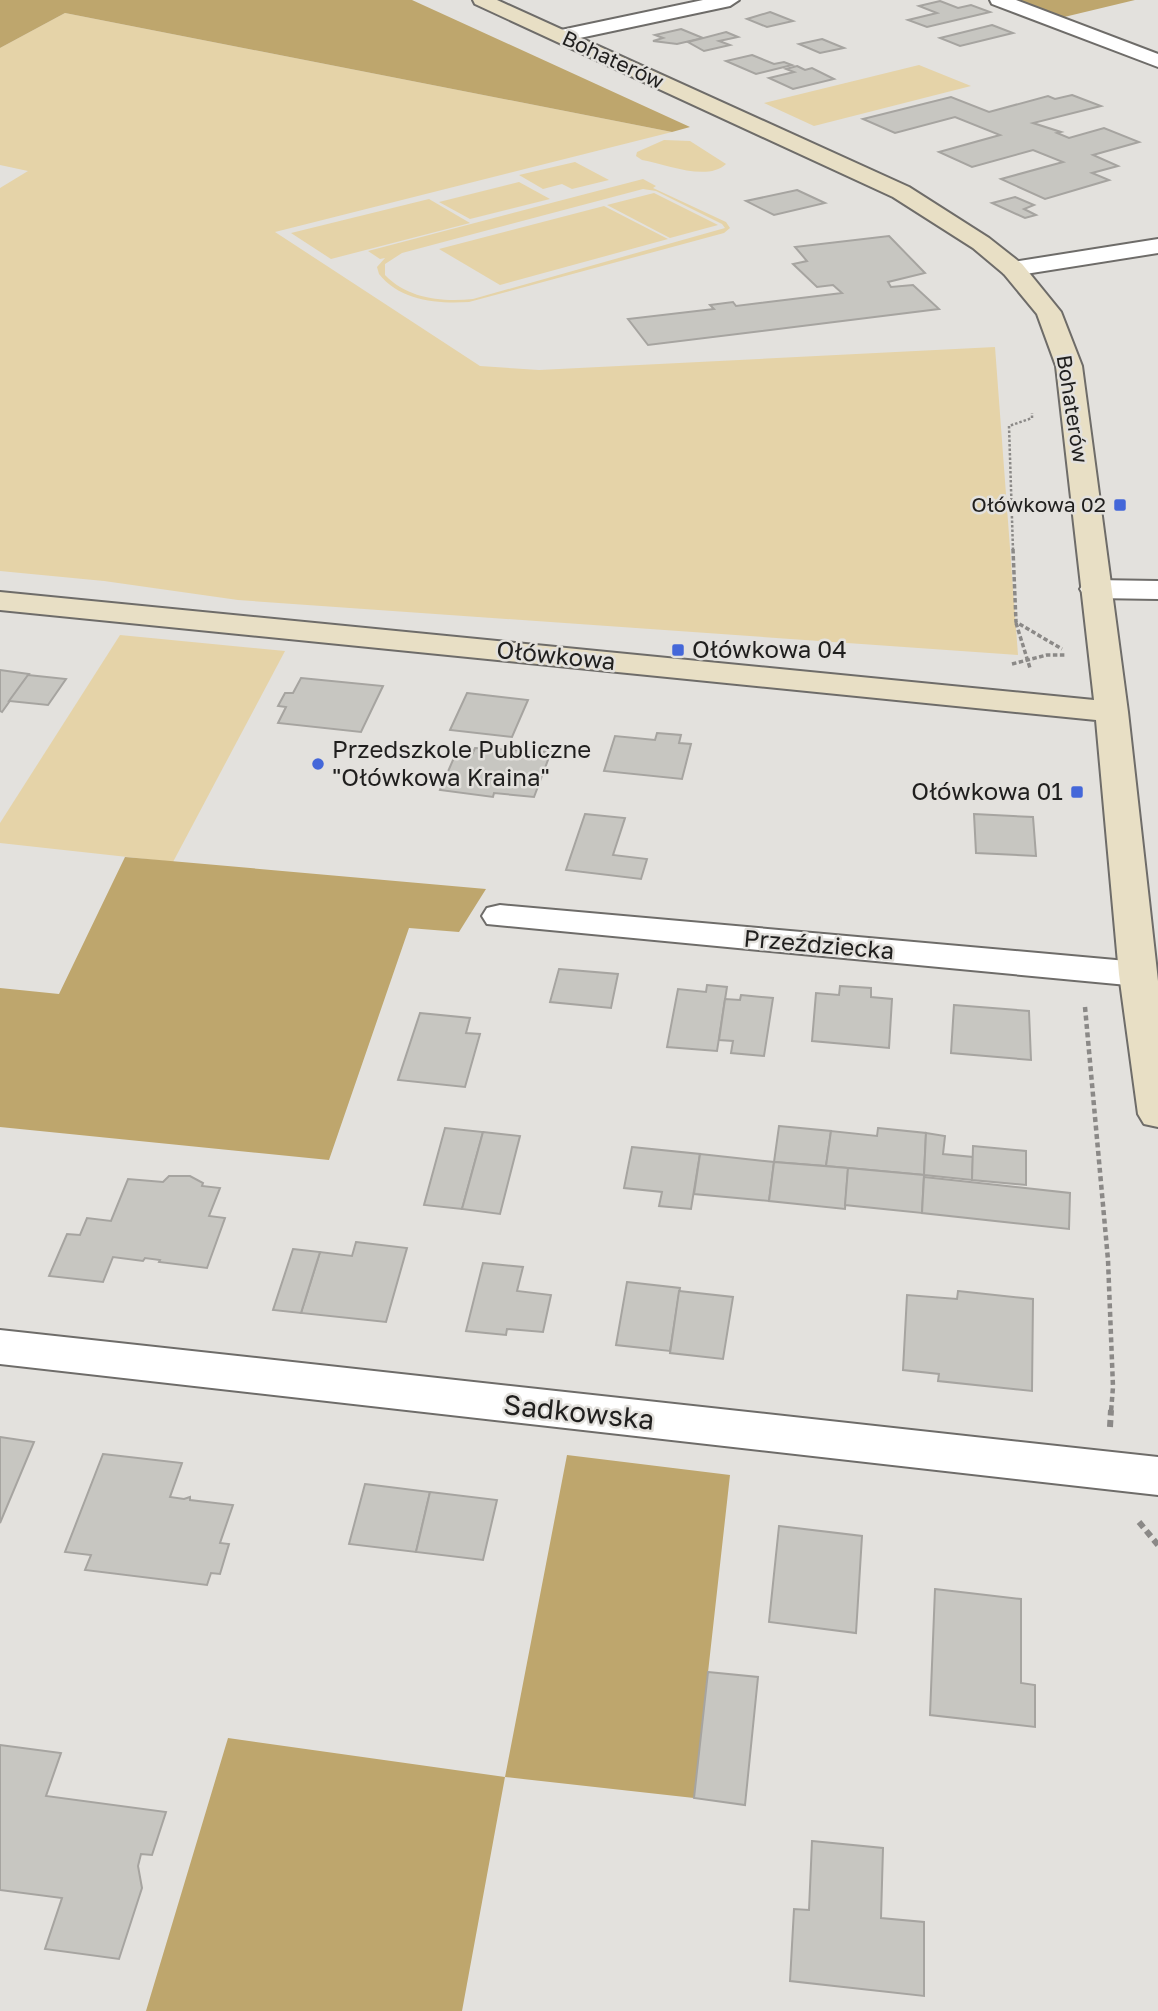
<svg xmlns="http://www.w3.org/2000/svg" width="1158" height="2011" font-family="'Golos Text',sans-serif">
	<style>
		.green { fill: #e5d3a8; fill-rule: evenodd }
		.forest { fill: #bea66d }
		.building { fill: #c7c6c1; stroke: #a6a4a0; stroke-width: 2 }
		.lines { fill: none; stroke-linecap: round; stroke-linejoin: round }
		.street-casing { stroke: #6e6c69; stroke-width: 4 }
		.secondary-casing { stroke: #6e6c69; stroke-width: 4 }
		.path-far3 { stroke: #8b8987; stroke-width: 2.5; stroke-dasharray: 2.5 2; stroke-linecap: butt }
		.path-far2 { stroke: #8b8987; stroke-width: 3.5; stroke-dasharray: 4.5 2.5; stroke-linecap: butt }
		.path-far1 { stroke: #8b8987; stroke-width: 4.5; stroke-dasharray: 5 3.5; stroke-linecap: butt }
		.path { stroke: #8b8987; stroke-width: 6; stroke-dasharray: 7 4.5; stroke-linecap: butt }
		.street { fill: #fff; fill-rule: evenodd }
		.secondary { fill: #e8dfc5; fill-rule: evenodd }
		.poi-dot { fill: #4467d9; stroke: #e3e1dd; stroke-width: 2.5 }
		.labels { text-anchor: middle; stroke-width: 5; stroke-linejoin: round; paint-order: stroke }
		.far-street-label { font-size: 21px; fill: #201f1e; stroke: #e3e1dd }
		.far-poi-label { font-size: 21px; fill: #201f1e; stroke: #e3e1dd; text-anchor: end }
		.poi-label { font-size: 24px; fill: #201f1e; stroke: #e3e1dd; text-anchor: start }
		.street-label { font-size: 24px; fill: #201f1e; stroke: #e3e1dd }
		.near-street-label { font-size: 28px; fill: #201f1e; stroke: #e3e1dd }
	</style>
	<rect width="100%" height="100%" fill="#e3e1dd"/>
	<g class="green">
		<path d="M65,13L672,132L275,232L480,366L539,370L995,347L1018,655L238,600L104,581L0,571V188L28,171L0,165V48Z"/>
		<path d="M919,65L971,86L814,126L764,103Z"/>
		<path d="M664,140L690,141L726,164C707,182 666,164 642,160L636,156L637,152Z"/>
		<path d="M575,162L609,180L572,189L562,184L543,189L519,175Z"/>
		<path d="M643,179L656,186L653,188L726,222L730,228L724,233L469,302C438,304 400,301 379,274L377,267L385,258L380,259L368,251ZM643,189L656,191L722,224L725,228L473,299C442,302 408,299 385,275V264L402,253Z"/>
		<path d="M519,182L550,199L470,219L439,202Z"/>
		<path d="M654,193L718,225L670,238L607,205Z"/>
		<path d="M429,199L470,223L331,259L291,233Z"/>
		<path d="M604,206L668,239L500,285L439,249Z"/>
		<path d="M120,635L285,651L173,862L0,843V823Z"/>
	</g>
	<g class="forest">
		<path d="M0,0H412L690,127L672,132L65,13L0,48Z"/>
		<path d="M1011,0H1135L1060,18Z"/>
		<path d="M125,857L486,889L459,932L409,928L329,1160L0,1127V988L59,994Z"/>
		<path d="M567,1455L730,1475L694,1798L505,1777L462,2011H146L228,1738L505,1777Z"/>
	</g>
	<g class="building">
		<path d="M940,1L958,8L971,5L990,12L927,27L908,20L937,13L919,6Z"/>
		<path d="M770,12L793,21L767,27L747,19Z"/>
		<path d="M992,25L1013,33L960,46L940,38Z"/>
		<path d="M681,29L703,38L677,44L653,41L663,38L655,35Z"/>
		<path d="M726,32L738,37L719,41L730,45L704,51L688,42Z"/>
		<path d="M822,39L844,48L820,53L799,44Z"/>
		<path d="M752,55L774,64L784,62L792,65L756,74L726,61Z"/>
		<path d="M797,66L805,70L812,68L834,79L793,89L769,78L794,72L786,69Z"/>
		<path d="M1072,95L1101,106L1033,123L1061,132L1057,133L1069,138L1104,128L1139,142L1093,155L1118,166L1092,173L1109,180L1045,199L1001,179L1063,162L1033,150L972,167L939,152L1000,135L955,117L895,133L863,119L951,97L989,112L1048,96L1055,99Z"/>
		<path d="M797,190L825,203L774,215L746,201Z"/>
		<path d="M1015,197L1034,205L1024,209L1036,215L1025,218L992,203Z"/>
		<path d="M889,236L925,273L888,282L891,287L913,285L939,309L648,345L628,319L714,309L710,305L733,302L736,306L842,293L833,285L817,287L793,264L807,261L795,247Z"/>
		<path d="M0,670L29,674L2,712L0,711Z"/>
		<path d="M28,675L66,679L48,705L9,701Z"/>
		<path d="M301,678L383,686L361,732L278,723L286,707L278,706L285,693H293Z"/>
		<path d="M467,693L528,700L512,737L450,730Z"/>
		<path d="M657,733L681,735L679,743L691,744L682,779L604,771L615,736L655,740Z"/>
		<path d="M475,748L551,752L534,797L494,793L493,797L440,790L456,753L472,755Z"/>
		<path d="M585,814L625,818L613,855L647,859L641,879L566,870Z"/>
		<path d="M974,814L1033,817L1036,856L976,853Z"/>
		<path d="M559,969L618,974L611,1008L550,1002Z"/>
		<path d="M707,985L727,987L717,1051L667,1047L678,989L706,992Z"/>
		<path d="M840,986L871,988V997L892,999L889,1048L812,1041L816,993L839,995Z"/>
		<path d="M741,995L773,998L764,1056L731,1053L733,1041L719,1040L725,999L740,1000Z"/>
		<path d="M954,1005L1029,1011L1031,1060L951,1053Z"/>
		<path d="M420,1013L470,1018L466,1033L480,1034L465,1087L398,1080Z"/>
		<path d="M779,1126L831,1131L826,1166L774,1162Z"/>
		<path d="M445,1128L483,1132L462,1209L424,1205Z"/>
		<path d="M878,1128L926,1133L924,1175L826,1166L831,1131L877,1136Z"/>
		<path d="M483,1132L520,1136L500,1214L462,1209Z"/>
		<path d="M926,1133L945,1136L943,1154L973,1157L972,1180L924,1175Z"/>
		<path d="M973,1146L1026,1151V1185L972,1180Z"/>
		<path d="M632,1147L700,1154L691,1209L659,1206L662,1192L624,1188Z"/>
		<path d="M700,1154L774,1162L769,1201L694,1194Z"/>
		<path d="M774,1162L848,1168L845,1209L769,1201Z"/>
		<path d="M848,1168L924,1175L922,1213L845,1205Z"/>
		<path d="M169,1176H190L203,1183L202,1186L220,1188L209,1216L225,1218L207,1268L159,1262L160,1260L145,1258L143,1261L113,1257L103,1282L49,1276L67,1234L80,1235L87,1218L111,1221L128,1179L163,1182Z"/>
		<path d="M924,1177L1070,1193L1069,1229L922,1213Z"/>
		<path d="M356,1242L407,1248L386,1322L301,1313L320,1252L352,1256Z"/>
		<path d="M293,1249L320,1252L301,1313L273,1310Z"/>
		<path d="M483,1263L523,1267L517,1291L551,1295L543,1332L507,1329L506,1335L466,1331Z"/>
		<path d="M627,1282L680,1288L670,1351L616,1345Z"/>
		<path d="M679,1291L733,1297L723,1359L670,1353Z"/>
		<path d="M958,1291L1033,1299L1032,1391L938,1381L939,1374L903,1370L907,1295L957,1299Z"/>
		<path d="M0,1437L34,1442L0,1523Z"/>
		<path d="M103,1454L182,1463L170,1497L184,1499L190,1497V1500L233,1505L220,1543L229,1544L220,1574L211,1573L207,1585L85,1570L91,1555L65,1552Z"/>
		<path d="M365,1484L430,1492L416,1552L349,1544Z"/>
		<path d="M430,1492L497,1500L483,1560L416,1552Z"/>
		<path d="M779,1526L862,1536L856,1633L769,1622Z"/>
		<path d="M935,1589L1021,1599V1683L1035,1685V1727L930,1715Z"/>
		<path d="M708,1672L758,1677L745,1805L694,1798Z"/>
		<path d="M0,1745L61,1753L46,1796L166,1812L152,1855L141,1854L138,1866L142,1888L119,1959L45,1949L62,1898L0,1890Z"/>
		<path d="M812,1841L883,1848L881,1918L924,1922V1996L790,1981L794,1909L809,1910Z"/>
	</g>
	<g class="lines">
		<g class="street-casing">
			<g id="street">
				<path d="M703,0H739L730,6L561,42L551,36L561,30Z"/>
				<path d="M990,0H1016L1158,54V67L992,4Z"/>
				<path d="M1158,239V253L1013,276L1004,274L1001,269L1004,264L1013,262Z"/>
				<path d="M1095,580L1158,581V599L1095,598L1084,595L1080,589L1084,583Z"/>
				<path d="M500,905L1138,962L1151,966L1157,974L1151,982L1138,986L487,924L482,916L487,908Z"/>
				<path d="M0,1330L1158,1457V1495L0,1364Z"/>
			</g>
		</g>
		<g class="secondary-casing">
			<path id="secondary" d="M473,0H497L909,187L989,238L1022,264L1061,312L1082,366L1128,712L1158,981V1127L1144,1124L1138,1114L1119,974L1096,720L0,610V592L1094,700L1056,366L1037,314L1004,274L973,248L893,197L475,4Z"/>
		</g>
		<path class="path-far3" d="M1013,550L1009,426L1032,418V413"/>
		<g class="path-far2">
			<path d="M1013,549L1016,622L1062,649"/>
			<path d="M1016,623L1030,668"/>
			<path d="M1012,664L1047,655H1065"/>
		</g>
		<path class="path-far1" d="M1085,1007L1108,1260L1113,1387L1111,1412"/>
		<g class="path">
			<path d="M1110,1427L1111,1410"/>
			<path d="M1139,1522L1158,1545"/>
		</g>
		<use href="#street" class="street"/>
		<use href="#secondary" class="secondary"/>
	</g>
	<g class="poi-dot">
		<rect x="1113" y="498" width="14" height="14" rx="3.5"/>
		<rect x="671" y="643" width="14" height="14" rx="3.5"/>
		<circle cx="318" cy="764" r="7"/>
		<rect x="1070" y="785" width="14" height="14" rx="3.5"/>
	</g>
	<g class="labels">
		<g class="far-street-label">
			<text transform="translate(613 60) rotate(25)" y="7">Bohaterów</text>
			<text transform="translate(1072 409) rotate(81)" y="7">Bohaterów</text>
		</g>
		<g class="far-poi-label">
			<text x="1106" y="512">Ołówkowa 02</text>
		</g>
		<g class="poi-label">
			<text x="692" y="658">Ołówkowa 04</text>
			<text x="332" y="758">Przedszkole Publiczne<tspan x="332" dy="28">"Ołówkowa Kraina"</tspan></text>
			<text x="1063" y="800" text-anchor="end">Ołówkowa 01</text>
		</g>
		<g class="street-label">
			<text transform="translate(556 656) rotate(6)" y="8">Ołówkowa</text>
			<text transform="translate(819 945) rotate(5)" y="8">Przeździecka</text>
		</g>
		<g class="near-street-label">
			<text transform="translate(579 1412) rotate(6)" y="10">Sadkowska</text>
		</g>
	</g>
</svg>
